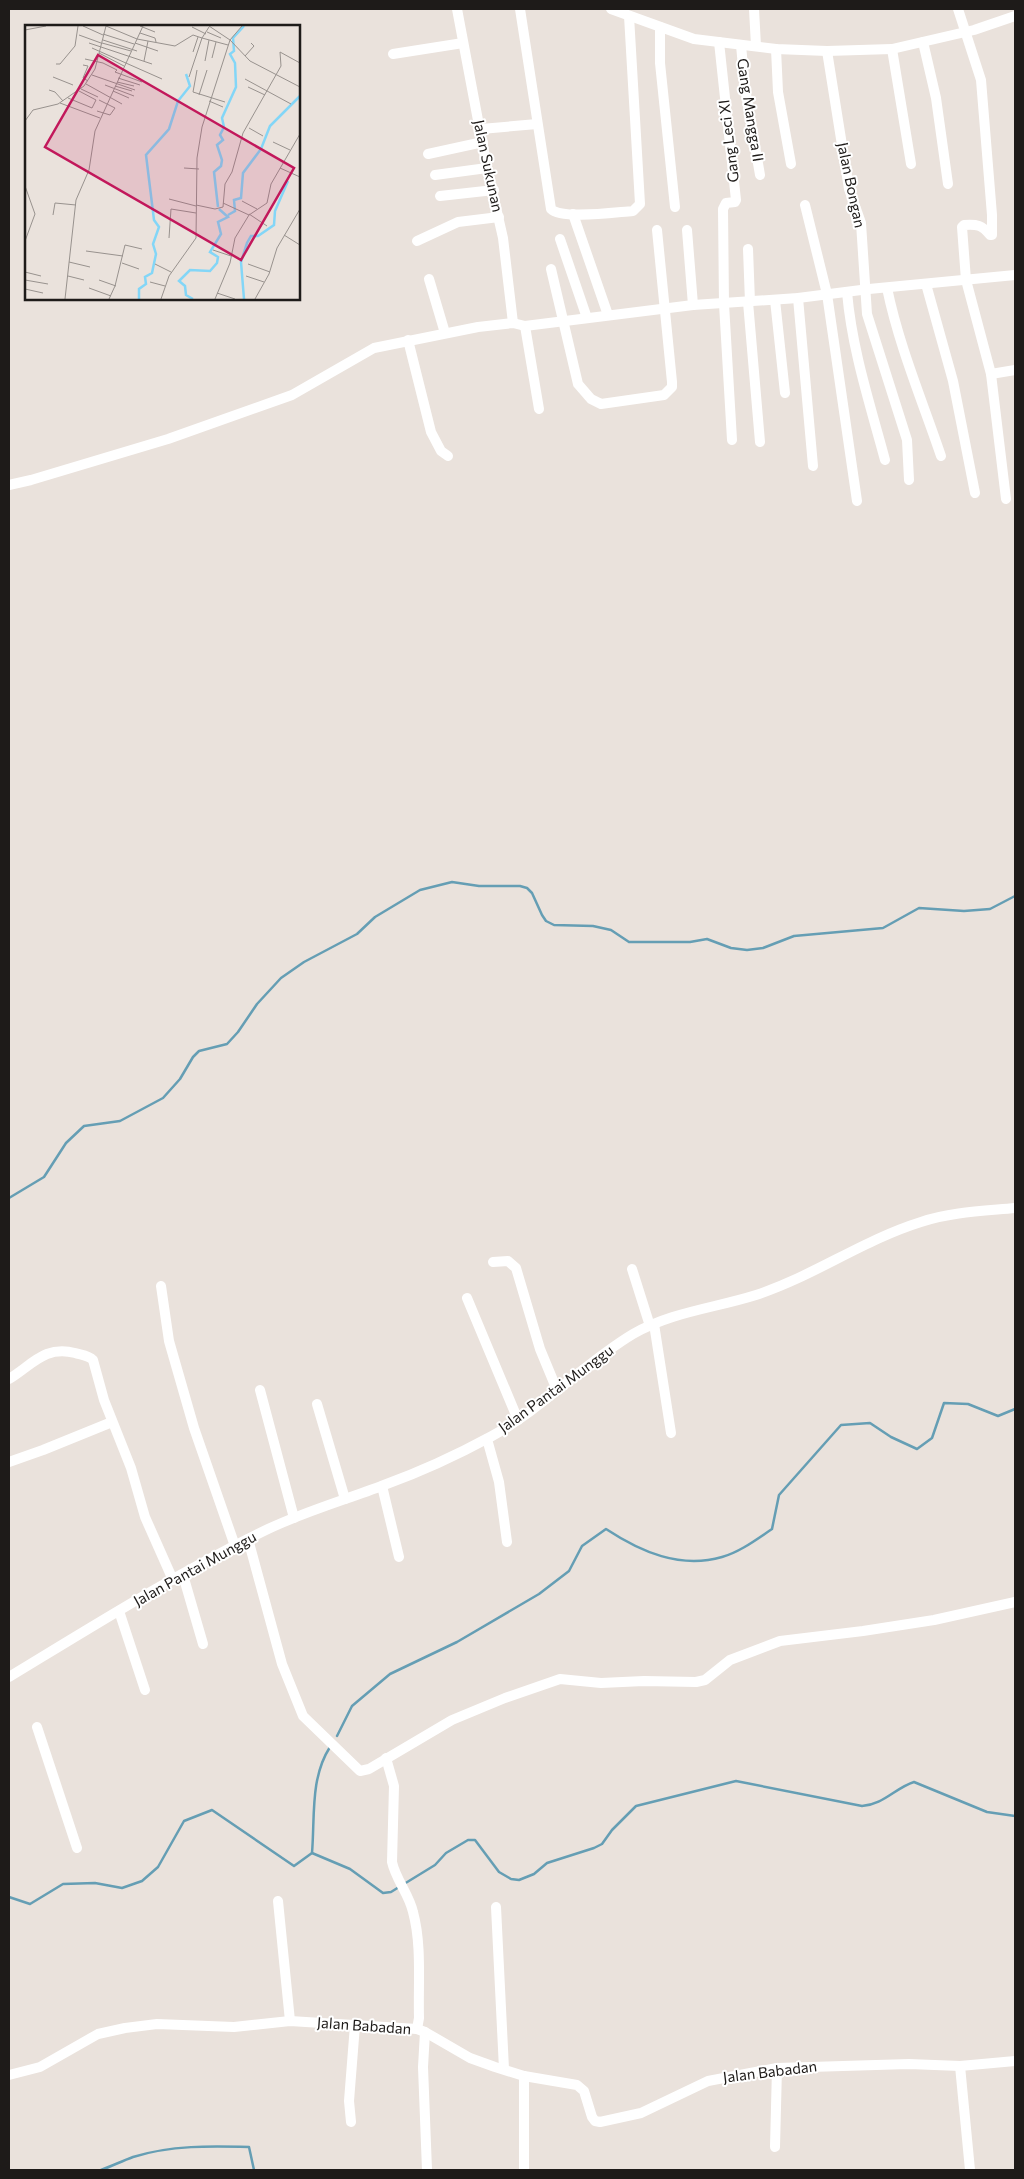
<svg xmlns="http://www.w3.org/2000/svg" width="1024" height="2179" font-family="Commissioner,sans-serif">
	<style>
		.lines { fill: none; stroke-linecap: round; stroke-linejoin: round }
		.stream { stroke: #659eb4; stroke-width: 2.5 }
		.minor { stroke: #fff; stroke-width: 10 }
		.labels { text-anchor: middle; stroke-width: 4; stroke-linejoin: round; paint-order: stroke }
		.street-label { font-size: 15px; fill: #1e1b19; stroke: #fff }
		.inset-river { fill: none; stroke: #83d6f7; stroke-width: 2.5 }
		.inset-road { fill: none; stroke: #98928e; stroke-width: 1 }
		.view { fill: #c2185b; fill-opacity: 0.15; stroke: #c2185b; stroke-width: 2.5 }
		.inset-edge { fill: none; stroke: #1e1b19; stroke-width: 2.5 }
	</style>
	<rect width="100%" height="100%" fill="#eae2dc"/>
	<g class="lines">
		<g class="stream">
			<path d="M9,1198L44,1177L66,1143L84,1126L120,1121L163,1098L180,1079L193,1057L199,1051L227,1044L238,1032L257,1004L281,978L304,962L357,934L375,917L420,890L452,882L479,886H520L527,888L532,893L542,915L546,921L554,925L593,926L611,930L629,942H690L707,939L731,948L747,950L763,948L794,936L883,928L919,908L964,911L990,909L1015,896"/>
			<path d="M337,1736L352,1706L390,1674L457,1642L539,1594L569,1571L582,1546L606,1529C641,1552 680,1569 722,1557C740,1552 757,1539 772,1529L779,1495L841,1425L870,1423L891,1437L917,1449L932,1438L944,1403L968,1404L998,1416L1015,1409"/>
			<path d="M312,1853L350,1869L383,1893L391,1892L399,1887"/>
			<path d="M404,1884L435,1865L446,1853L468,1840H475L499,1872L511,1879L519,1880L534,1874L547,1863L594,1848L602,1844L612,1830L636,1806L736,1781L862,1806C883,1805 895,1788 914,1782L987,1812L1015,1816"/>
			<path d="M9,1897L30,1904L63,1884L95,1883L122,1888L142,1881L158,1867L184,1821L212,1810L294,1866L312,1853C315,1817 310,1778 330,1747"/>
			<path d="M101,2170C112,2166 122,2161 133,2157C171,2145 211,2146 249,2147L254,2170"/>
		</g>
		<g class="minor">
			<path d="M457,9L487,168L503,238L513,323"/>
			<path d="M520,9L551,209C562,220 617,212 633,211L640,204L629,16"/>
			<path d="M611,9L694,39L776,49L827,51L892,49L974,30L1015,16"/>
			<path d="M754,9L756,46"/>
			<path d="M958,9L981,80L992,215V235H990C982,225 977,224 964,225L962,227L966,280L991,374L1006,499"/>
			<path d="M660,27V63L675,207"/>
			<path d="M719,42L736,200L735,202L726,203L723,209L724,304L732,440"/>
			<path d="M923,42L936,98L948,184"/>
			<path d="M741,45L745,88L760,175"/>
			<path d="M776,49L778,92L791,164"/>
			<path d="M892,49L911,164"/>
			<path d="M827,51L849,189L861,223L867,314L907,440L909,480"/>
			<path d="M393,54L463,43"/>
			<path d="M481,129L537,124"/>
			<path d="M428,154L483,142"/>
			<path d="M435,175L487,168"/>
			<path d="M440,196L494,190"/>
			<path d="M805,205L827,294L857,501"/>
			<path d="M573,214L608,315"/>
			<path d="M687,230L693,305"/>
			<path d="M560,239L587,318"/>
			<path d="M417,241L458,222L499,217"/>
			<path d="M748,249L750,302"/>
			<path d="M551,269L578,384L591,399L601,404L664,395L672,387V382L657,230"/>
			<path d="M429,279L445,333"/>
			<path d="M926,284L953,381L975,493"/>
			<path d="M887,288C899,346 922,400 941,456"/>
			<path d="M847,292C852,350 870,404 885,460"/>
			<path d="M798,298L813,466"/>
			<path d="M775,300L785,393"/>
			<path d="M748,302L760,442"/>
			<path d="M525,326L539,409"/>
			<path d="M408,340L431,432L441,451L448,456"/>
			<path d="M991,374L1015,370"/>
			<path d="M9,485L31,480L168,439L292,395L374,348L478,327L513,323L525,326L693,305L798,298L869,289L1015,275"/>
			<path d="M493,1262L508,1261L516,1268L540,1349L557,1390"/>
			<path d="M632,1269L650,1326"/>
			<path d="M161,1286L169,1341L194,1428L235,1546"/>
			<path d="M467,1298L518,1420"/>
			<path d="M654,1324L671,1433"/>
			<path d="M9,1379C32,1365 45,1345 75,1353C81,1355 88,1355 93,1360L104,1400L131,1468L145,1517L173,1580"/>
			<path d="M260,1390L294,1518"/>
			<path d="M317,1404L345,1499"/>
			<path d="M487,1439L499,1482L507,1542"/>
			<path d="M9,1462L43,1450L112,1422"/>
			<path d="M382,1486L399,1557"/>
			<path d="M248,1539L282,1664L303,1716L360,1771L369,1769L452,1720L505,1698L560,1679L601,1683L644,1681L696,1682L705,1680L730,1660L780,1641L863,1631L934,1620L1015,1602"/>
			<path d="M183,1575L203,1644"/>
			<path d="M119,1611L145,1690"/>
			<path d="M9,1677C93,1626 179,1572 268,1529C306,1511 345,1500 384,1485C420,1472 457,1455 492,1436C543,1408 583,1364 633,1334C671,1312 715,1308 756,1295C814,1276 863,1240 921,1222C951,1212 984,1211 1015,1208"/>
			<path d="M37,1727L77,1848"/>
			<path d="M386,1758L394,1786L392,1862C396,1880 409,1894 413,1912C422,1945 418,1984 419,2018L417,2029"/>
			<path d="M278,1901L290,2021"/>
			<path d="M496,1907L504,2069"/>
			<path d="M425,2032L423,2067L427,2170"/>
			<path d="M960,2066L970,2170"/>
			<path d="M9,2075L40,2067L98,2034L125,2028L157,2024L234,2027L290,2021L417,2029L425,2032L470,2058L495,2067L524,2076L577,2085L584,2091L592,2117L595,2121L600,2122L641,2113L708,2081L777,2068L909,2064L960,2066L1015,2061"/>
			<path d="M524,2076V2170"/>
			<path d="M351,2122L349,2101L355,2025"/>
			<path d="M775,2147L777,2068"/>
		</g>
	</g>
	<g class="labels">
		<g class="street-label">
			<text transform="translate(750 110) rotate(81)" y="5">Gang Mangga II</text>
			<text transform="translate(729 141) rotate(-97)" y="5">Gang Leci XI</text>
			<text transform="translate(488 166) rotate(78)" y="5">Jalan Sukunan</text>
			<text transform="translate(851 185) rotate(78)" y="5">Jalan Bongan</text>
			<text transform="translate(556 1389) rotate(-36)" y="5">Jalan Pantai Munggu</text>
			<text transform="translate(195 1569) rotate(-29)" y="5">Jalan Pantai Munggu</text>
			<text transform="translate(364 2026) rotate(4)" y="5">Jalan Babadan</text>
			<text transform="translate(770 2072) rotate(-7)" y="5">Jalan Babadan</text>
		</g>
	</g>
	<g transform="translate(25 25)">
		<rect width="275" height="275" fill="#eae2dc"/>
		<path class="inset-river" d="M193,182L189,147L196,141L197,135L192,120L198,115L195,110L199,102L197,93L211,62L210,38L205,29L209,26L208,13L219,1M203,190L210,186L209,175L216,173L218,148L236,124L245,101L275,71M114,274V264L121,259L120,252L127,248L131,229L128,219L134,202L129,195L121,130L144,104L153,76L165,61L161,49M168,274L161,270L160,261L154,256L165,245L185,246L192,238L193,232L185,227L196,209L193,197L203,192L194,184M219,274L216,237L222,218L226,211H233L249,200L250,186L263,156"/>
		<path class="inset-road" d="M58,1L78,10M81,1L112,14L150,21L168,10L177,13L184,2M115,1L130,7M184,1L205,15L225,36L275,62M167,2L181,9M0,5L21,1M182,7L196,13M115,8L130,13L131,17M78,9L109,19M54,10L76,18M78,15L112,26M64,18L127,39M77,18L106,26M110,18L133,26M67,23L137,54M168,27L173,12M74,28L99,41M220,31L229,21L226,18M187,33L191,17M60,34L78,38L92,45L90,47L117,57M119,36L123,16M180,36L184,15M31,39H35L50,21L53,1M58,40L63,41L58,53L63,56M172,45L168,67L200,77M67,50L110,65M28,52L48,60M164,52L177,13L203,20M93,53L115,60M220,54L266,79M92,57L109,61M61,59L97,79M80,60L109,71M90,61L107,66M223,62L240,70M56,64L73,72M24,65L30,67L38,76M88,66L104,73M174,70L182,45M43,73L67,83L71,75L54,66M184,76L198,82M35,78L75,93M72,86L85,90L90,83L74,75M0,96L8,85L33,79L59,61L70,44L81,1M224,103L238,111M248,117L265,125M159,143L174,144M255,143L275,152M0,161L10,189L0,216M144,174L171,181M217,176L232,184M198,178L224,190M171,180L190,184L198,182L200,159L207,147L218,108L256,41L255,27L275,38M224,189L242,201M28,190L30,178L51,180M259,210L275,220M144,213L146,184L171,188M188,225L206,231M61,226L98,231M44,237L65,242M97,238L114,244M130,239L146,247M223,239L245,247M0,247L16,251M43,251L59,255M221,251L239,257M0,255L23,259M74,255L91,261M125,257L140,261M64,263L86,271M0,264L18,268M192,268L210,274M40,274L51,175L64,145L70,106L118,1M84,274L90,261L100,220L117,224M136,274L144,251L171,213L172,133L177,102L205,15L217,1M190,274L205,238L210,213L224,190L242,178L246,159L275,109M230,274L244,249L252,223L275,184"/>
		<path class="view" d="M73,30L269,143L216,235L20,122Z"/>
		<rect width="275" height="275" class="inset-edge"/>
	</g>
	<rect width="1024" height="2179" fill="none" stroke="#1e1b19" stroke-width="20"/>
</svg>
